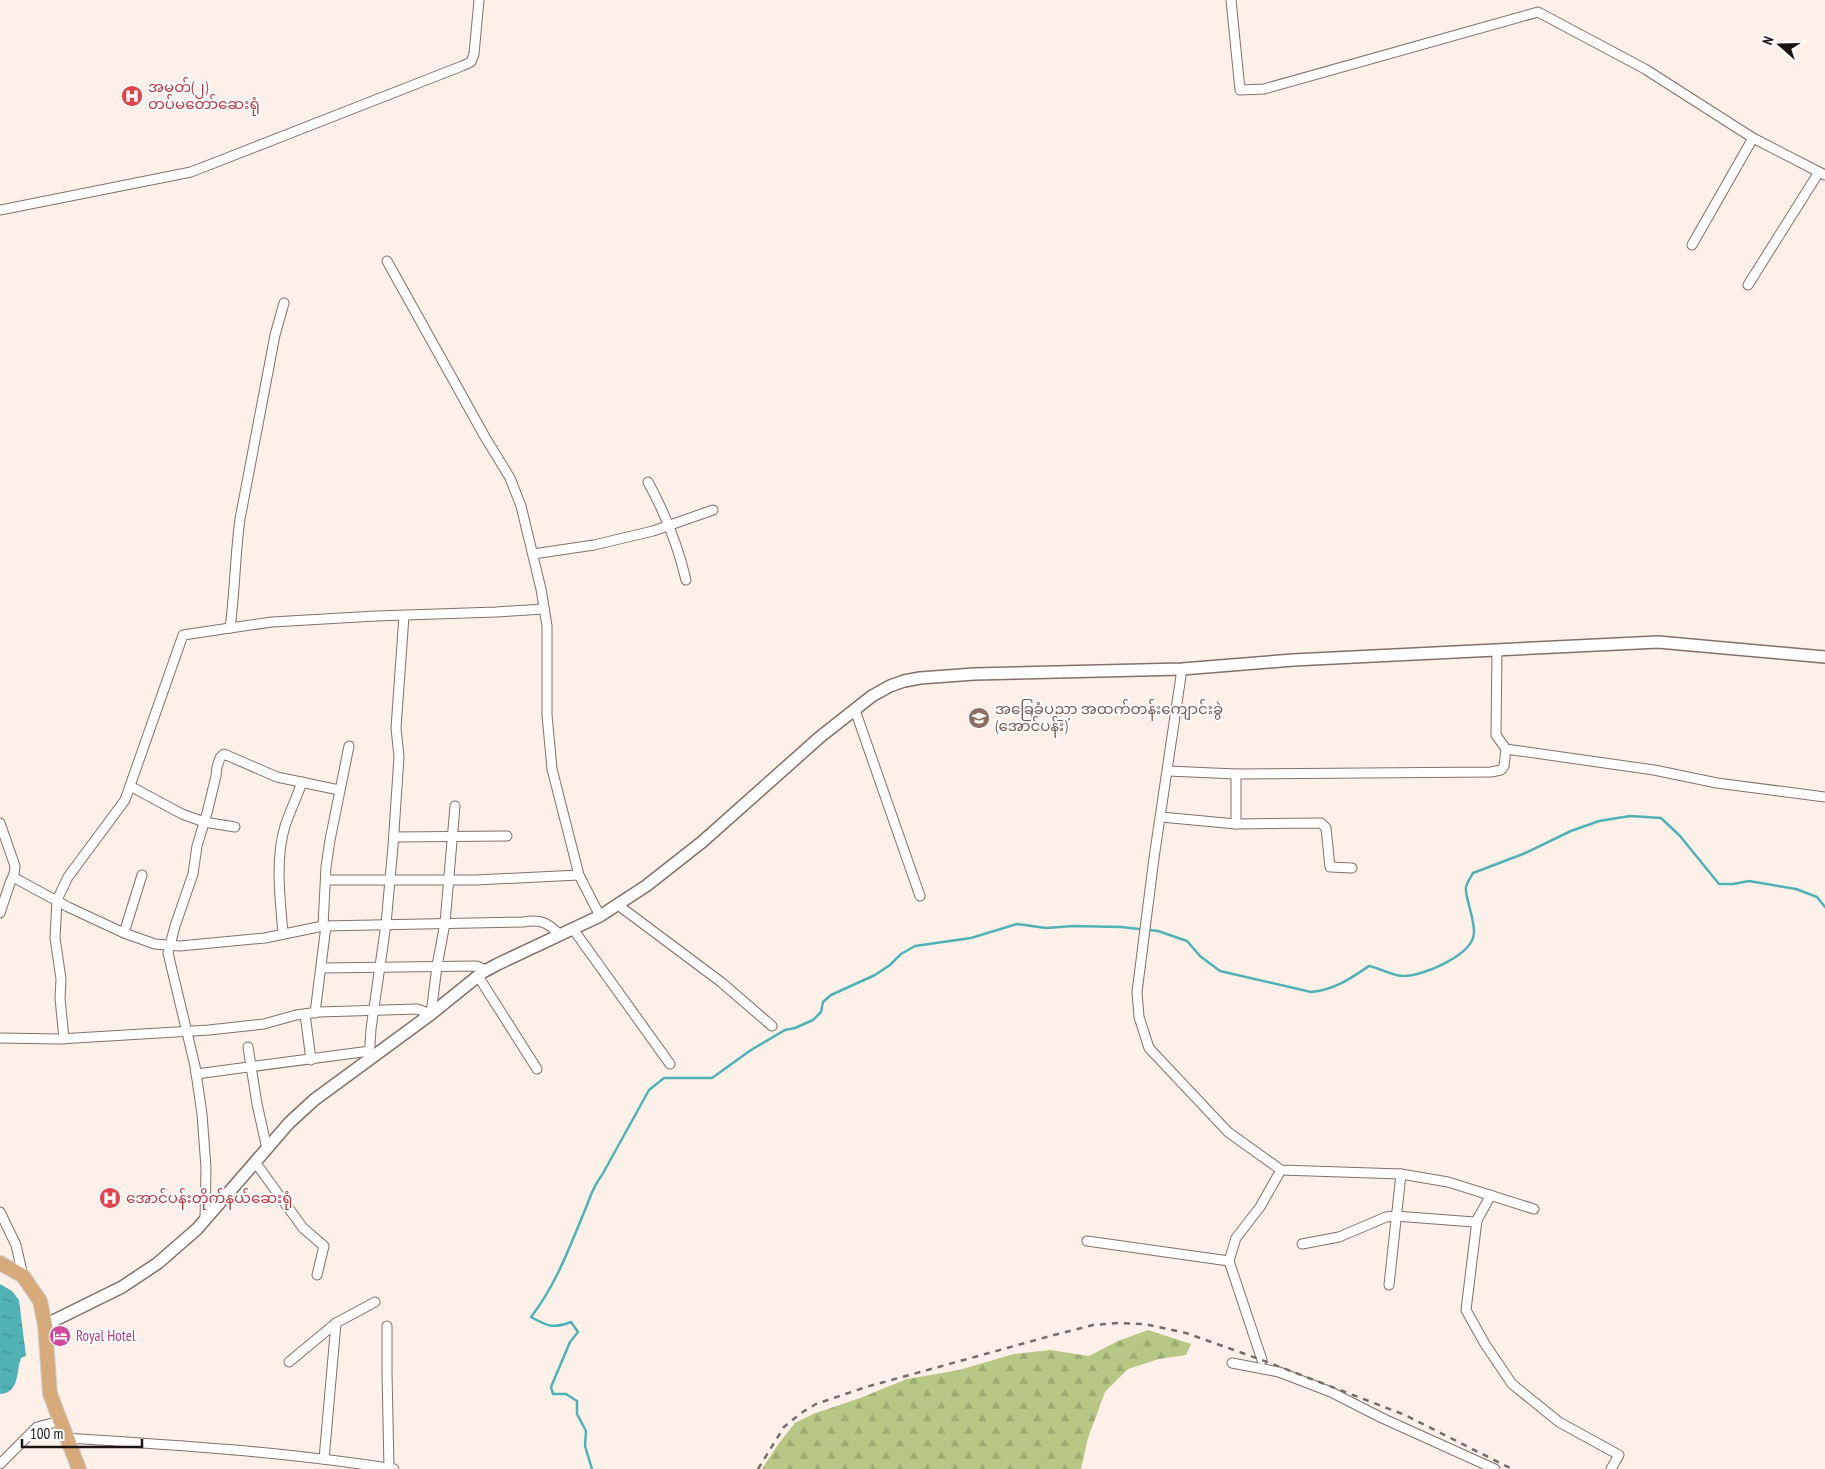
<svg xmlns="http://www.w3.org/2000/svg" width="1825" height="1469" font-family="'PT Sans Narrow','Noto Sans Myanmar',sans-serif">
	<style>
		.forest { fill: url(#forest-firs) }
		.water { fill: url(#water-ripples) }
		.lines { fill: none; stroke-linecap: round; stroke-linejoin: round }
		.stream { stroke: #51b2b6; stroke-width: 2.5 }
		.minor-casing { stroke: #837167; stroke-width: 11 }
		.secondary-casing { stroke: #837167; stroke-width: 14 }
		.trunk-casing { stroke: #d1d0cf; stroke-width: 16 }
		.minor { stroke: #fff; stroke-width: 9 }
		.secondary { stroke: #fff; stroke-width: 11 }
		.trunk { stroke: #d7aa7c; stroke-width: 14 }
		.rail { stroke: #766d68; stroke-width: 2.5; stroke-dasharray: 6 6; stroke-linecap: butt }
		.labels { text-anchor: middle; stroke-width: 4; stroke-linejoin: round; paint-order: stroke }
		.health-label { font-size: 15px; fill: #be3a42; stroke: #fff; text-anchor: start }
		.education-label { font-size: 15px; fill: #785e54; stroke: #fff; text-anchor: start }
		.hotel-label { font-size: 15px; fill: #b23c85; stroke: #fff; text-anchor: start }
	</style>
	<defs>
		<pattern id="forest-firs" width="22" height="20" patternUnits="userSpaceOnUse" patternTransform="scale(1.25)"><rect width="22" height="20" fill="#b7c785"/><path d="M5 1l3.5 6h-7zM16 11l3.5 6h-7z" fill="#9daa72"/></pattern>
		<pattern id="water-ripples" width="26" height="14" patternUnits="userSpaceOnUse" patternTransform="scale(1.25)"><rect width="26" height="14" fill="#51b2b6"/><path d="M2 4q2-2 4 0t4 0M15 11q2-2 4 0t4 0" fill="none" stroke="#429093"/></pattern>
	</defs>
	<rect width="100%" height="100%" fill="#fcf0e9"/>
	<path class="forest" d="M1148,1330L1191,1344L1186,1355L1159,1359L1128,1369L1105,1392L1088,1438L1081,1469H762L779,1443L795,1423L813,1414L860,1398L907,1379L959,1370L1014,1354L1050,1350L1089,1356L1118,1341Z"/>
	<path class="water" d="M0,1284L12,1291L19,1300L26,1356L21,1358C16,1371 20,1393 0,1394Z"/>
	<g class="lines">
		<path class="stream" d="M592,1469L585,1446L586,1431L577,1414V1401L566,1394H553L551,1387L570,1342L578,1332L571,1322C553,1329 547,1326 531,1317C556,1285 570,1246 585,1210C591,1196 592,1188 602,1175L649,1090L664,1078H712L751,1050L785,1030L795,1028L813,1020L821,1012L823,1002L831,995L875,975L890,965L901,954L915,946L971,938L1017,924L1046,928L1073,926L1121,927L1158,931L1187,941L1200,956L1220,971L1311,992C1334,990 1350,979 1369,966C1380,968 1390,975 1402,976C1422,977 1473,955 1474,933C1475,920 1464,894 1466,887C1467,882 1471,877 1473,873L1523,854L1571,831L1599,821L1630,816L1661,818L1680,836L1719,884H1733L1749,881L1796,889L1817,897L1825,907"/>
		<g class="minor-casing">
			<g id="minor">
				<path d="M1231,0L1240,90L1264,89L1538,12L1645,69L1753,138L1825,175"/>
				<path d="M0,210L191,172L462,66L471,62L474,54L479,0"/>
				<path d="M1692,245L1753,138"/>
				<path d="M387,261L485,437L510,478L521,506L541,589L547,626V715L552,769L579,875L600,916"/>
				<path d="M1748,285L1819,172"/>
				<path d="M648,482C665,513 678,546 686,580"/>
				<path d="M533,554L594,545L653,531L713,510"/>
				<path d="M230,628L272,622L376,616L496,612L544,609"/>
				<path d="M1497,650L1496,735L1506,749L1654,770L1717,783L1825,797"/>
				<path d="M1182,669L1154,858L1137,992L1139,1017L1149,1048L1228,1132L1281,1170L1401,1174L1448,1182L1534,1209"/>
				<path d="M855,710L920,896"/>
				<path d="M1168,771L1236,774L1491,772L1501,770L1504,766L1506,749"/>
				<path d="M130,786L182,814L204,822L235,827"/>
				<path d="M1161,817L1236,824L1321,823L1326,828L1330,867L1352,868"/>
				<path d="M0,823L15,866L14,874L10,883L0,913"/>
				<path d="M1236,824V774"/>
				<path d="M394,837L507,836"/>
				<path d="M13,877L68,907L124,933L155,944L180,946L265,938L323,926L523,922C541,919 547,922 560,935"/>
				<path d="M326,880H476L579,875"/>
				<path d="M618,905L721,982L772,1026"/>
				<path d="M323,926L326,867L330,840L349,746"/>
				<path d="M573,929L670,1064"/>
				<path d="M124,933L142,875"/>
				<path d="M283,933C280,899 275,859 285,826C290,811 297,797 302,782"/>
				<path d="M322,968L477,966L486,970"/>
				<path d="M478,976L537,1069"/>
				<path d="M315,1013L326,926"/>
				<path d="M305,1014L311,1060"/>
				<path d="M0,1038L59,1039L209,1030L264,1024L296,1015L319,1012L417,1009L431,1014L437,966L445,923L455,806"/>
				<path d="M64,1039L60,998L61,979L55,938L57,900L68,877L125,800L183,635L230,628C235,592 235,555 240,519L275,335L284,303"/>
				<path d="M248,1047L257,1104L267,1149"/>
				<path d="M369,1059L371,1029L386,924L393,846L399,757L396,728L404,616"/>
				<path d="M196,1074L370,1051"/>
				<path d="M255,1162L303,1228L324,1246L317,1275"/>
				<path d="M0,1212L16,1245L23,1276"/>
				<path d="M205,1219L206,1168L202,1114L195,1066L168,953L175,926L193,874L197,846L207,813L216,776L217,767L220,758L224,754L277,777L339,790"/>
				<path d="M1477,1220L1466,1310L1485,1344L1512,1384L1559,1422L1619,1455L1611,1469"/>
				<path d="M1087,1241L1229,1261"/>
				<path d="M1302,1244L1339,1237L1386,1217L1395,1216L1474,1222L1477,1220L1491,1195"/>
				<path d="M1389,1285L1401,1174"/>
				<path d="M336,1323L375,1302"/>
				<path d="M387,1326V1373L389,1468"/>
				<path d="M1262,1360L1229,1261L1236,1238L1260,1207L1281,1170"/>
				<path d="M289,1362L336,1323L324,1459"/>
				<path d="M1232,1363L1279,1372L1331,1392L1382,1418L1495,1469"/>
				<path d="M67,1438C176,1445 286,1452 394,1469"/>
				<path d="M0,1464L37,1427L60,1421"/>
			</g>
		</g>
		<g class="secondary-casing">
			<path id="secondary" d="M45,1325L122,1287L158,1263L197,1229L289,1123L314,1100L431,1014L483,972L498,964L600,916L646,886L702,842L820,737L872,696L890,686L904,681L920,678L974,674L1182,669L1293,660L1658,642L1825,657"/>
		</g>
		<g class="trunk-casing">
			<path id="trunk" d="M0,1263L23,1276L40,1301L45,1325L50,1394L79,1469"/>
		</g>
		<use href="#minor" class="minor"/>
		<use href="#secondary" class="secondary"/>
		<use href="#trunk" class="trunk"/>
		<path class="rail" d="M758,1469L784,1427L801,1413L816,1404L866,1387L1054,1335L1093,1325L1118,1323L1144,1324L1186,1333L1262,1360L1405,1415L1512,1469"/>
	</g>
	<defs>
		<g id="hospital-disc" transform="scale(1.125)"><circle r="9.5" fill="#e0444e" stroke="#fff"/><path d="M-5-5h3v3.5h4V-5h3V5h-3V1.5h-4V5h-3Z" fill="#fff"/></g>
		<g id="school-disc" transform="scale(1.125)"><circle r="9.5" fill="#8d6e63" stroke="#fff"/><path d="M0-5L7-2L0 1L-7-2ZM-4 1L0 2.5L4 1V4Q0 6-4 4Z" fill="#fff"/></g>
		<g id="hotel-disc" transform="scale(1.125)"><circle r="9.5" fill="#d1479c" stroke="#fff"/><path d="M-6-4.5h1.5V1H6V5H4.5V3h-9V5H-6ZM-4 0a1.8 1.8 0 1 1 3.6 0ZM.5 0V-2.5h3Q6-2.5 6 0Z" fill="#fff"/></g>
	</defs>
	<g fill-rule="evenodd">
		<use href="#hospital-disc" x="132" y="96"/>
		<use href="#school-disc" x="979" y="718"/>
		<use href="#hospital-disc" x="110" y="1198"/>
		<use href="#hotel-disc" x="60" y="1336"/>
	</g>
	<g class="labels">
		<g class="health-label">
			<text x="148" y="92">အမှတ်(၂)<tspan x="148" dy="17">တပ်မတော်ဆေးရုံ</tspan></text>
			<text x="126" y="1203">အောင်ပန်းတိုက်နယ်ဆေးရုံ</text>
		</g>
		<g class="education-label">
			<text x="995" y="714">အခြေခံပညာ အထက်တန်းကျောင်းခွဲ<tspan x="995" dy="17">(အောင်ပန်း)</tspan></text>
		</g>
		<g class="hotel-label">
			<text x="76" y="1341">Royal Hotel</text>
		</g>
	</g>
	<g transform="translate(1780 45) rotate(290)" stroke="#ffffff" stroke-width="4" paint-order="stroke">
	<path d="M0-4L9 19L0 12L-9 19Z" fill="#1b1411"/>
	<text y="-8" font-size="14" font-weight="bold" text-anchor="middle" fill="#1b1411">N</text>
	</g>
	<path d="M22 1439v8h120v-8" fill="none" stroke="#1b1411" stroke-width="2.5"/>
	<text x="30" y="1439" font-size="15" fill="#1b1411" stroke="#ffffff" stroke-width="4" paint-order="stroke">100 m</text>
</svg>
